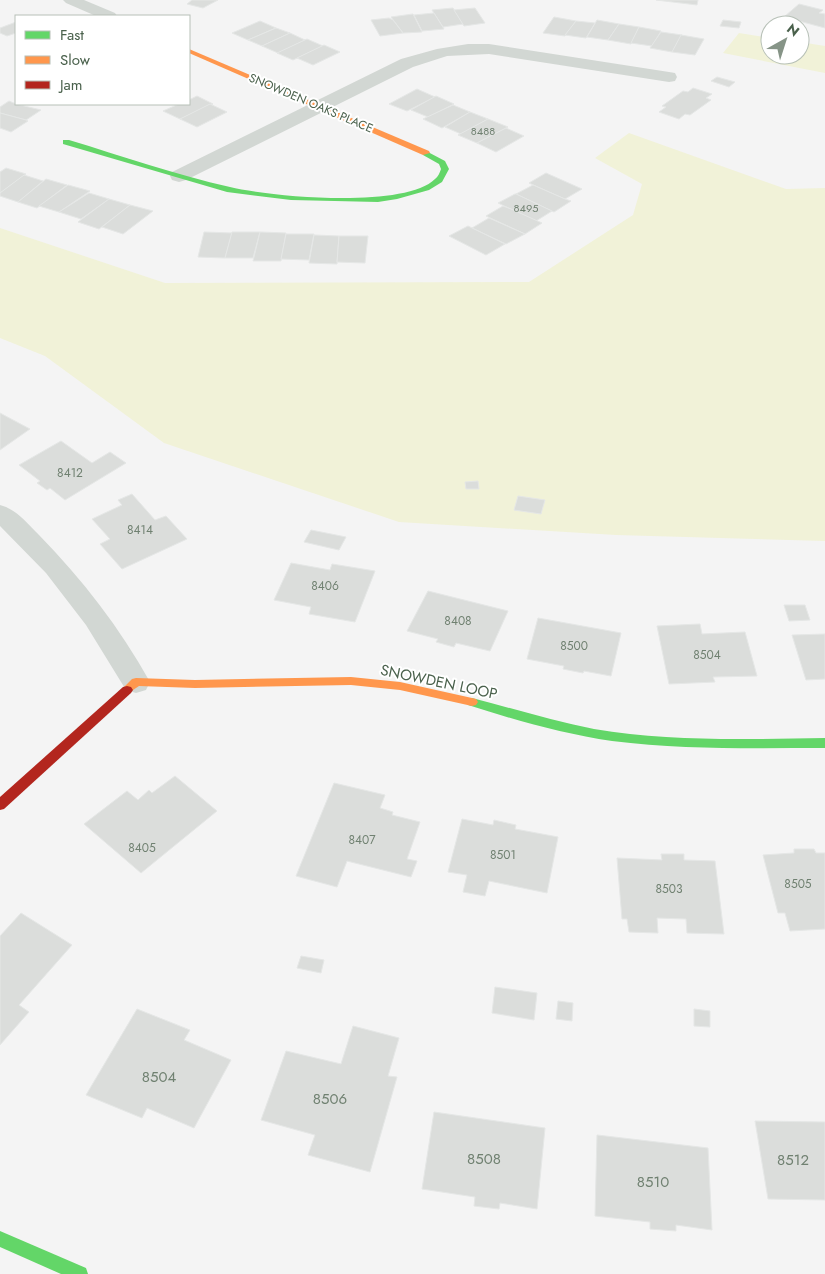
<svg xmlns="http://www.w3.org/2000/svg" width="825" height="1274" font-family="Jost,sans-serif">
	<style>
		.green { fill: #f1f2d8 }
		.building { fill: #dbdddb; stroke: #e5e7e6 }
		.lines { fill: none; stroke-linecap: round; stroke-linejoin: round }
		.street { fill: #d2d7d3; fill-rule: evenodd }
		.fast { fill: #63d668; fill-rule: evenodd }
		.slow { fill: #ff974d; fill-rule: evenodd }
		.jam { fill: #b3261e; fill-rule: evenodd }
		.labels { text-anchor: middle; stroke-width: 4; stroke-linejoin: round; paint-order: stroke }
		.far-number-label { font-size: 11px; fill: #708171 }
		.far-street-label { font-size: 12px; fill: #4a614c; stroke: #fff }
		.number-label { font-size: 12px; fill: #708171 }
		.street-label { font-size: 15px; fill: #4a614c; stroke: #fff }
		.near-number-label { font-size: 15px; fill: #708171 }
	</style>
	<rect width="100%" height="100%" fill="#f4f4f4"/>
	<g class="green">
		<path d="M739,33L770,38V55H800V42L825,46V73L723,53Z"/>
		<path d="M629,133L786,189L825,188V541L616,535L399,522L164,443L45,356L0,338V228L165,283L529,282L633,215L642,184L595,158Z"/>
	</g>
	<g class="building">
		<path d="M192,0H218L203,8L187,4Z"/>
		<path d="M656,0H698L697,5Z"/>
		<path d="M799,4L823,10L819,13L825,14V28L784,17Z"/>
		<path d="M453,8L463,24L443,27L432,10Z"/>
		<path d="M475,8L485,23L464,26L454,10Z"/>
		<path d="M434,13L444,29L422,31L414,15Z"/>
		<path d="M413,14L422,32L403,33L391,17Z"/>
		<path d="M554,17L576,21L565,36L543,33Z"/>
		<path d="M389,18L393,20L403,33L380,36L371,20Z"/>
		<path d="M597,20L619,24L608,40L587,37Z"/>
		<path d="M723,20L741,22L739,28L720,26Z"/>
		<path d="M260,21L276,28L248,40L232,33Z"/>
		<path d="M576,21L595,23L586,38L565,35Z"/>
		<path d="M16,22V33L7,36L0,33V28Z"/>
		<path d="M619,24L639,27L631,44L608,40Z"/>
		<path d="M639,27L661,31L652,46L631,43Z"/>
		<path d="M276,28L290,33L262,46L248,40Z"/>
		<path d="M661,32L682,35L672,52L650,48Z"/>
		<path d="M290,33L305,40L278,53L262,46Z"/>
		<path d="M681,35L704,39L695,55L672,52Z"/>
		<path d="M307,39L323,46L293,60L277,53Z"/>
		<path d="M324,45L340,52L313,65L297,58Z"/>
		<path d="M717,77L735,82L729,87L711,81Z"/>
		<path d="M693,88L712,94L706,98L711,100L690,115L685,114L679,119L659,112L666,107L662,106L683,91L688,92Z"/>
		<path d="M417,89L435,97L407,111L389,104Z"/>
		<path d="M197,96L213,104L180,119L163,111L179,104H189V100Z"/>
		<path d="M436,96L454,104L428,117L411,110Z"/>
		<path d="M9,101L16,104L41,110L26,120L0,113V107Z"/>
		<path d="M210,104L227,112L197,127L180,119Z"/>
		<path d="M453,105L470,112L442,128L423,119Z"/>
		<path d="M470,112L488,119L461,134L445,127Z"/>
		<path d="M0,113L26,120L28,121L11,132L0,128Z"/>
		<path d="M488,119L508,127L477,143L458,135Z"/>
		<path d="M506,128L524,136L496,152L477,143Z"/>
		<path d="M6,168L26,174L0,193V172Z"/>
		<path d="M546,173L582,189L565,199L529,183Z"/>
		<path d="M24,175L43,181L18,202L0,196V193Z"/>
		<path d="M46,179L67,185L37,208L18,202Z"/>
		<path d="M68,185L90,191L59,212L39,206Z"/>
		<path d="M533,185L565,199L571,201L554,212L516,194Z"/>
		<path d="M89,193L109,199L81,219L59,212Z"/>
		<path d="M515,194H516L552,211L536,221L498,203Z"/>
		<path d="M109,199L130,205L99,229L78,222Z"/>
		<path d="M130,205L153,211L123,234L102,227Z"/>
		<path d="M503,206L511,209L542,223L525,234L486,216Z"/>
		<path d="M489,218L525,234L506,244L472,228Z"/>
		<path d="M468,226L472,228L505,244L486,255L449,236Z"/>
		<path d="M204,232L232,233L225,258L198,257Z"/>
		<path d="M232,232H260L253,258H225Z"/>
		<path d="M260,232L286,233L281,261H253Z"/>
		<path d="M286,234H314L309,260L281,259Z"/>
		<path d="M314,235L339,236L337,264L309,263Z"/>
		<path d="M339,236H368L365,263L337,262Z"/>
		<path d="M0,413L30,429L0,450Z"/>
		<path d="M61,441L92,463L110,452L126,463L65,500L50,488L47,490L37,483L40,481L19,465Z"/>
		<path d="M478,481L479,489H466L465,482Z"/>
		<path d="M132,494L155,520L166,516L187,539L122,569L100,544L110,539L92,519L122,505L118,500Z"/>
		<path d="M518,496L545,500L541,514L514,510Z"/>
		<path d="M311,530L346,537L339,550L304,542Z"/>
		<path d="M291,563L330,570L332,564L375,571L355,622L309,614L311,607L274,600Z"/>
		<path d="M428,591L508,611L490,651L456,643L454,647L436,642L438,639L407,631Z"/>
		<path d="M784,605H805L810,620L789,621Z"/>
		<path d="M538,618L621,633L611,676L584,671L583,673L563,669L564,666L527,659Z"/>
		<path d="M700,624L702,634L745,632L757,676L713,677L715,682L669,684L657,626Z"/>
		<path d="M825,634V679L806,680L792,635Z"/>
		<path d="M175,776L217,811L141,873L84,824L127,791L138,800L149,790L152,793Z"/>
		<path d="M334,783L385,795L380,808L393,812L392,815L420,822L407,859L417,861L411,877L347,861L337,887L296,876Z"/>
		<path d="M462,819L493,825L494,820L516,825L515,829L558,837L547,893L489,881L485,896L463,892L467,875L448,872Z"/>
		<path d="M794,849H814L816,853H825V929L790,931L785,913H778L763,855L794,853Z"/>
		<path d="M661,854H684V860L715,861L724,934L687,933L686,919L657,918L658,933L629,932L627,919H622L617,858L662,860Z"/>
		<path d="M21,913L72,945L19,1005L29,1012L0,1045V936Z"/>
		<path d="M301,956L324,960L321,973L297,968Z"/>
		<path d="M495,987L537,993L534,1020L492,1013Z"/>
		<path d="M558,1001L573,1003L572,1021L556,1019Z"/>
		<path d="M137,1009L190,1030L184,1040L231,1060L194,1128L147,1108L142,1118L86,1095Z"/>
		<path d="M694,1009L710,1011V1027L694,1026Z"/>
		<path d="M353,1026L399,1038L388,1076L397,1077L370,1172L308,1155L315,1135L261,1120L286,1051L341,1064Z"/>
		<path d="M434,1112L545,1128L537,1209L500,1203L499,1209L474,1206L475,1197L422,1189Z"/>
		<path d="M755,1121L825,1122V1200L768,1199Z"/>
		<path d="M597,1135L708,1148L712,1230L676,1225V1231L650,1229V1222L595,1216Z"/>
	</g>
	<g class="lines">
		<g class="street">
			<path d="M63,0H84L115,13L117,16H96L66,3Z"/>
			<path d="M468,44H489L669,72L675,73L677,77L675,81L669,82L489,54L447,56L413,67L186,180L179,182L172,180L170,176L172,172L401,59L437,49Z"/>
			<path d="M0,505C16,509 27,523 39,535C82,579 120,628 150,682L146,690L136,693L126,690L86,625L46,573L0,526Z"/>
		</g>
		<g class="fast">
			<path d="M63,140H69C122,156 176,175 230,187C271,197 405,209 435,179C438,177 440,172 441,169L439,164L423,155V151H426L445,161L449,169L442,182L429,190L397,199L378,202L291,200L227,192L63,144Z"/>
			<path d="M472,698C512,708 552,721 594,729C670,742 748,739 825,738V748C754,748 683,750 612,741C563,734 515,720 468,705L466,702L468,699Z"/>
			<path d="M0,1231L86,1268L88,1274H61L0,1247Z"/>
		</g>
		<g class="slow">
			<path d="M189,49L429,151L430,153L423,155L189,53Z"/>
			<path d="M351,677L400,682L472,698L476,699L478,702L476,705L472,706L400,690L351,685L195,688L139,686L127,694L123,693L121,690L132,679L136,678L195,680Z"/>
		</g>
		<path class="jam" d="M127,686L131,687L133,690L131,693L4,809L0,810V797L123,687Z"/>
	</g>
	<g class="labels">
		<g class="far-number-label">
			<text x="483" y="135">8488</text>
			<text x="526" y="212">8495</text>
		</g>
		<g class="far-street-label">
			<text transform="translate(311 103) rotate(23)" y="4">SNOWDEN OAKS PLACE</text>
		</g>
		<g class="number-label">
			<text x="70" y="477">8412</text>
			<text x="140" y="534">8414</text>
			<text x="325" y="590">8406</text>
			<text x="458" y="625">8408</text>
			<text x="574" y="650">8500</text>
			<text x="707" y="659">8504</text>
			<text x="362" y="844">8407</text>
			<text x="142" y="852">8405</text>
			<text x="503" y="859">8501</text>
			<text x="798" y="888">8505</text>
			<text x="669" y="893">8503</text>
		</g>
		<g class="street-label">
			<text transform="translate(439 682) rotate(12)" y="5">SNOWDEN LOOP</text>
		</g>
		<g class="near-number-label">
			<text x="159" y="1082">8504</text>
			<text x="330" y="1104">8506</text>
			<text x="484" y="1164">8508</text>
			<text x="793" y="1165">8512</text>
			<text x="653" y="1187">8510</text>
		</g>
	</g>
	<rect x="15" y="15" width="175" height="90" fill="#ffffff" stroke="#b7c0b7"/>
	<rect x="25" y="31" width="25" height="8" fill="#63d668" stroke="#b7c0b7"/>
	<text x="60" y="40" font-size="15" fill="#4a614c">Fast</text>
	<rect x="25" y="56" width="25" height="8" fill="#ff974d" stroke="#b7c0b7"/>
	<text x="60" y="65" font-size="15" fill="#4a614c">Slow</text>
	<rect x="25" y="81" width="25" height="8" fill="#b3261e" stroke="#b7c0b7"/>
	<text x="60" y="90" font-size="15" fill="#4a614c">Jam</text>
	<g transform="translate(785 40) rotate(39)"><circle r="24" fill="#ffffff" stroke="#b7c0b7"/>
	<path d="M0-4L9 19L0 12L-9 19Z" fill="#869487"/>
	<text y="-8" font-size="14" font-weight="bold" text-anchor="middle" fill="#4a614c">N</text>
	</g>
</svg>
